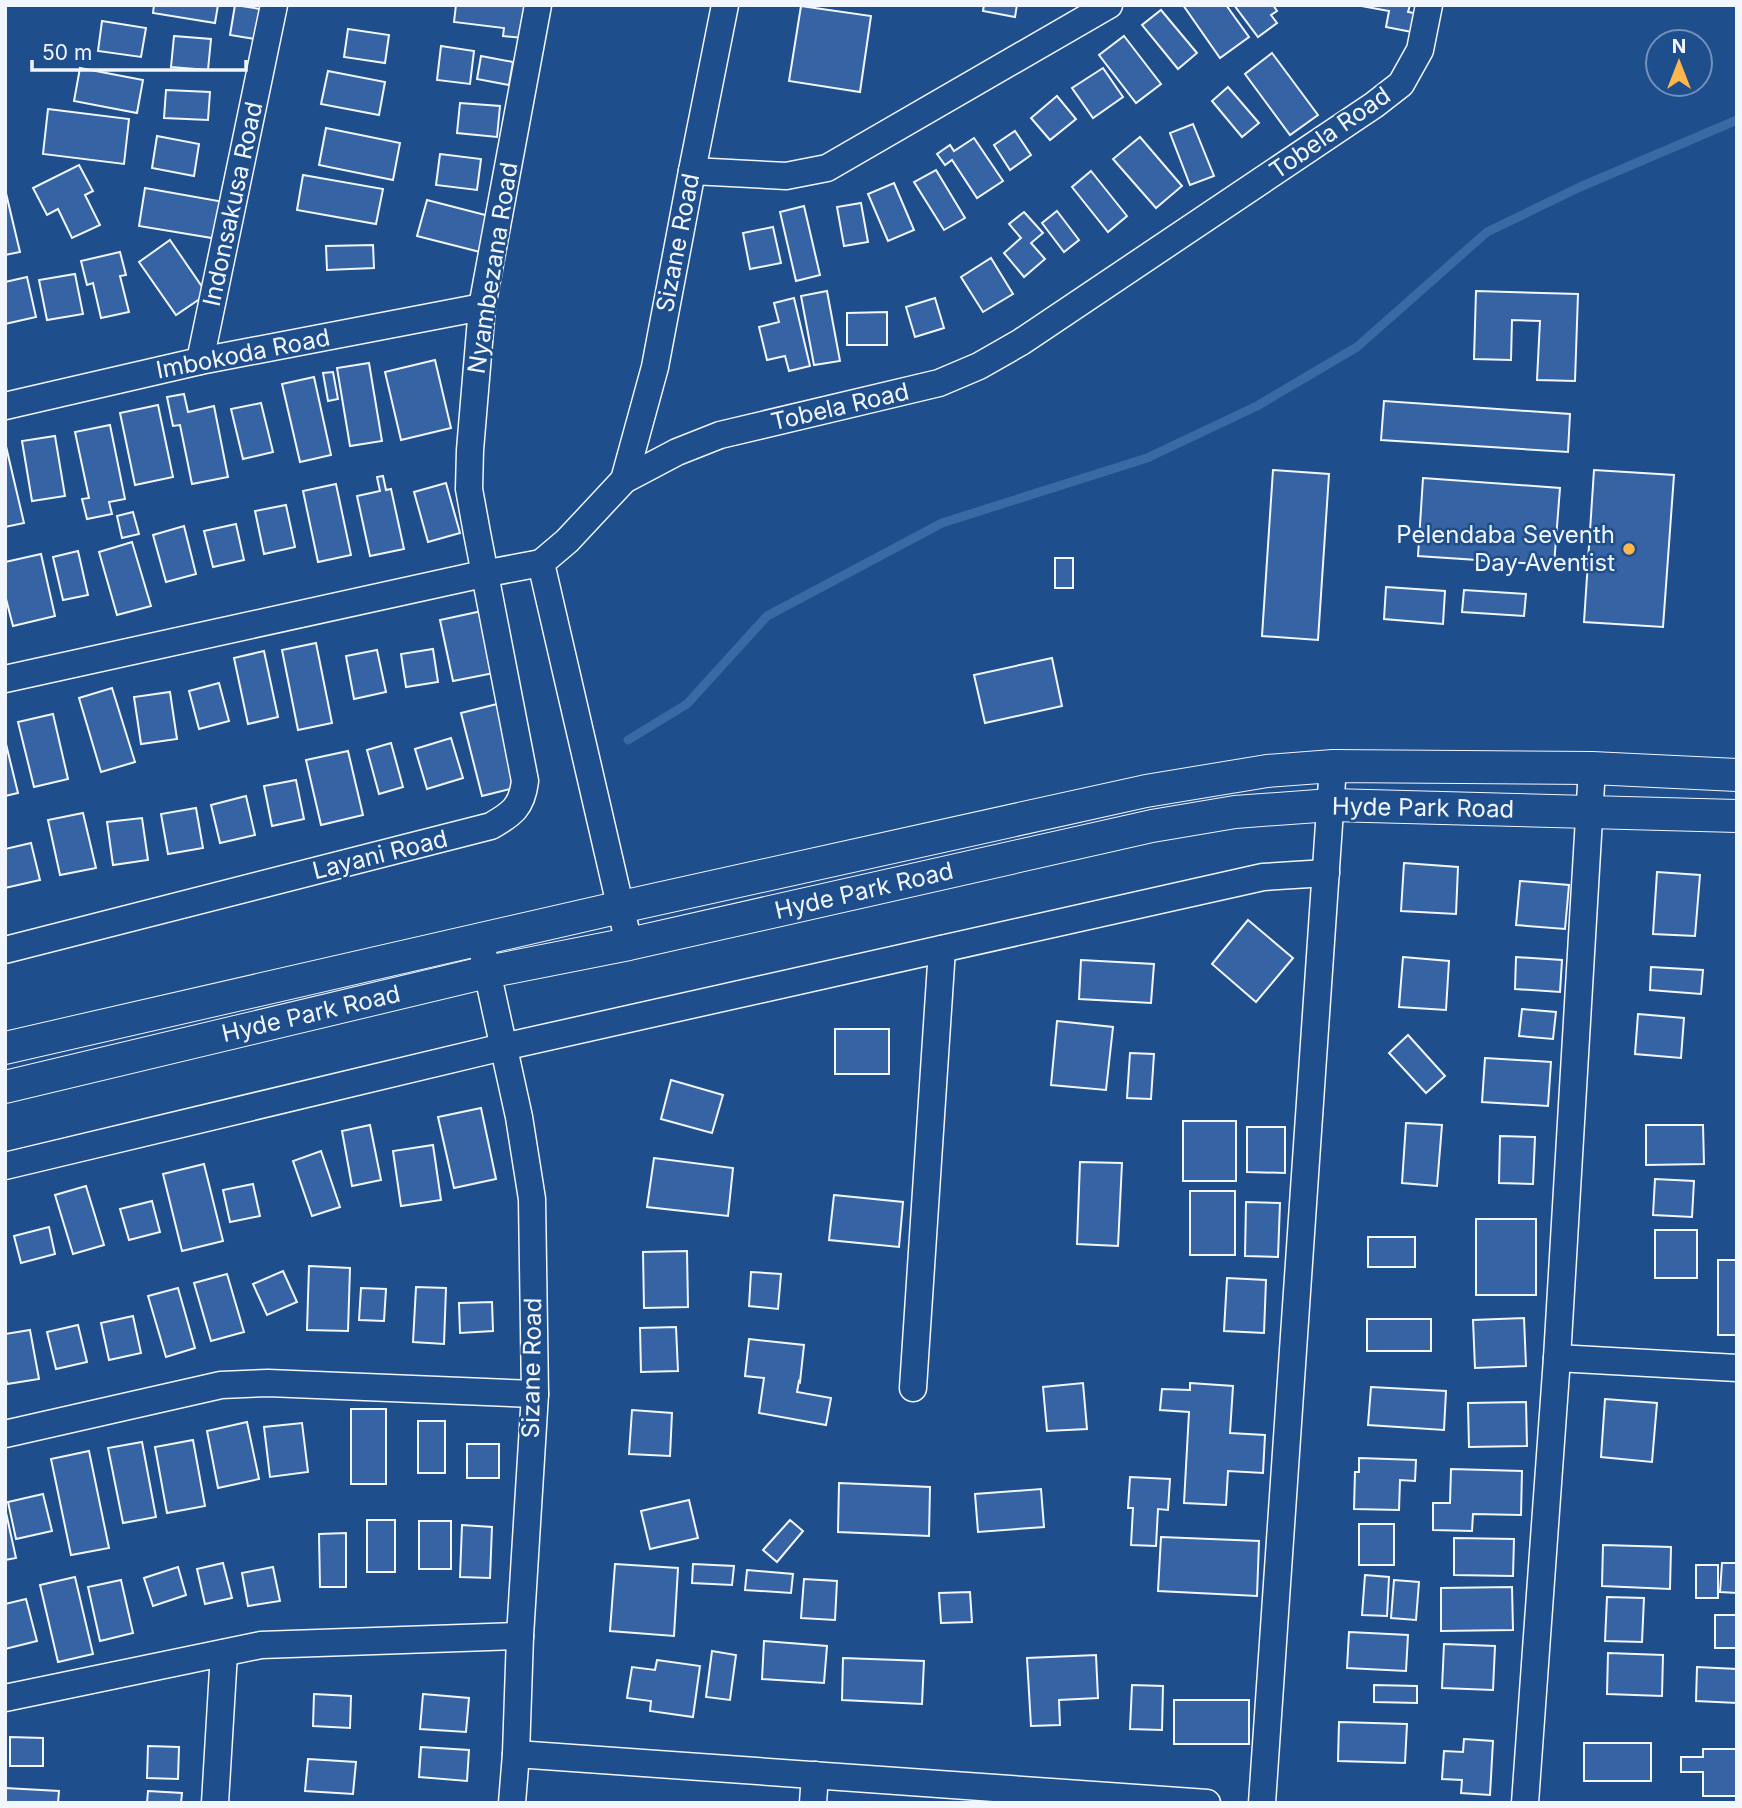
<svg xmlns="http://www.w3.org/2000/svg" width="1742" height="1808" font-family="Inter,sans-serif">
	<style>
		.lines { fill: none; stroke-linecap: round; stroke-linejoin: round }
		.stream { stroke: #3b69a3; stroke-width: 9 }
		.building { fill: #3563a3; stroke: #f2f6ff; stroke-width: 2 }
		.minor-casing { stroke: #f2f6ff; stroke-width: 29 }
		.tertiary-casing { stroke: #f2f6ff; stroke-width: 34 }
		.minor { stroke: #1f4e8c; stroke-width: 26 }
		.tertiary { stroke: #1f4e8c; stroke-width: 32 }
		.poi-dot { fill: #ffb74d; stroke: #1f4e8c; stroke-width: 2.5 }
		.labels { text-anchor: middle; stroke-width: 5; stroke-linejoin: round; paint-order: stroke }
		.street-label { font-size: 24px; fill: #f2f6ff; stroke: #1f4e8c }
		.poi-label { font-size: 24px; fill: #f2f6ff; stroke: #1f4e8c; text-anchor: end }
	</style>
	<rect width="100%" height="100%" fill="#1f4e8c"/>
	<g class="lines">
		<path class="stream" d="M628,740L687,704L767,616L942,523L1147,458L1257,406L1357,347L1487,232L1580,187L1737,120"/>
	</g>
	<g class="building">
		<path d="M154,5H218L215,23L153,13Z"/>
		<path d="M235,5L260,9L255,39L230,35Z"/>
		<path d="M456,5H531L523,38L503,36L504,28L454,22Z"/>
		<path d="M984,5H1017L1015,17L983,11Z"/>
		<path d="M1183,5H1226L1249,37L1220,58Z"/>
		<path d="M1234,5H1273L1277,11L1271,15L1277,23L1258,37Z"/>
		<path d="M1356,5H1410L1408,12L1420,14L1417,33L1386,27L1389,11Z"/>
		<path d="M801,6L871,16L860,92L789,81Z"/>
		<path d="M1161,10L1197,53L1178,69L1142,25Z"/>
		<path d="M102,21L146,28L141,57L98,51Z"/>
		<path d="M348,29L389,35L385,63L344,57Z"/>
		<path d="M174,36L211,39L208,70L171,67Z"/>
		<path d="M1124,36L1161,84L1136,103L1099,55Z"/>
		<path d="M441,46L474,51L470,84L437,80Z"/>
		<path d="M1272,53L1318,115L1290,135L1245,74Z"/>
		<path d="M481,56L513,62L509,85L477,79Z"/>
		<path d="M80,68L143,80L137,113L74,101Z"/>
		<path d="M1103,68L1123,97L1093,118L1072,88Z"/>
		<path d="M328,71L385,82L379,115L321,104Z"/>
		<path d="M1228,87L1259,123L1242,137L1212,101Z"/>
		<path d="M166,90L210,92L208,120L164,118Z"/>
		<path d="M1057,96L1076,119L1050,140L1031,118Z"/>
		<path d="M460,103L500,106L497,137L457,133Z"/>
		<path d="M48,109L129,119L124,164L43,154Z"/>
		<path d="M1193,124L1214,176L1190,185L1170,133Z"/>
		<path d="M326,128L400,143L393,180L319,165Z"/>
		<path d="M1015,131L1031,155L1010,170L994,145Z"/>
		<path d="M157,136L199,144L194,176L152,168Z"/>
		<path d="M1140,137L1182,186L1156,208L1113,159Z"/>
		<path d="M974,138L1003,181L977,198L952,160L945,165L937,154L950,145L954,151Z"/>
		<path d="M440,154L481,159L477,190L436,185Z"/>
		<path d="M79,165L93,191L85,195L100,225L72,238L58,209L47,215L33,188Z"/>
		<path d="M936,170L965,218L944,230L914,182Z"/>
		<path d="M1091,171L1127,216L1108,232L1072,187Z"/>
		<path d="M303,175L383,189L376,224L297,210Z"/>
		<path d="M894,183L914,230L888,241L868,194Z"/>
		<path d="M145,188L224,202L218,239L139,226Z"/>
		<path d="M5,189L20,252L5,255Z"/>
		<path d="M427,200L493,217L484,253L417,236Z"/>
		<path d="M861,203L868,242L844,246L837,207Z"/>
		<path d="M804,206L820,275L796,281L780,212Z"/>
		<path d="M1057,211L1079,240L1064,252L1042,223Z"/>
		<path d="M1024,212L1043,233L1031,243L1045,259L1024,277L1004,253L1021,238L1009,224Z"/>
		<path d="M773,227L781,263L750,269L743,233Z"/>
		<path d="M170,240L207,294L176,315L139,262Z"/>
		<path d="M373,245L374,268L327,270L326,246Z"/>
		<path d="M120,252L126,275L120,276L129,312L101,318L93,283L87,285L81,261Z"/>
		<path d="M991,258L1013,294L983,312L961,277Z"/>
		<path d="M75,274L83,314L47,320L39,280Z"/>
		<path d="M27,277L36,317L5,324V282Z"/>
		<path d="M827,291L840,361L814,365L801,296Z"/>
		<path d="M1476,291L1578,294L1575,381L1537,380L1540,321L1512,320L1511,360L1474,359Z"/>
		<path d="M794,298L810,366L789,371L785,356L767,360L759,327L779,322L774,303Z"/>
		<path d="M935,298L944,328L915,337L906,307Z"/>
		<path d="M887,312V345H847V313Z"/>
		<path d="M435,360L451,428L401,440L385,372Z"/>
		<path d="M369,363L382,441L350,446L337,368Z"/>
		<path d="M333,372L338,399L328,401L323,373Z"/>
		<path d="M314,377L331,455L300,462L282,384Z"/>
		<path d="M184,394L188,412L214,406L228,477L192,484L180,425L173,426L167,397Z"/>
		<path d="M1384,401L1570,414L1568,452L1381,440Z"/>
		<path d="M261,403L273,452L243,459L231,409Z"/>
		<path d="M158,405L173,477L135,485L120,413Z"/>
		<path d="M110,425L125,499L109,502L112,514L87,519L82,499L89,498L75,432Z"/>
		<path d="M55,436L65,496L32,501L22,441Z"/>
		<path d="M5,442L24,523L5,527Z"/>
		<path d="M1273,470L1329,474L1318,640L1262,636Z"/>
		<path d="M1594,470L1674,475L1663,627L1584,622Z"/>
		<path d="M383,476L386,490L391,489L404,549L370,556L357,496L380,491L377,477Z"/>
		<path d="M1423,478L1560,488L1554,565L1418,556Z"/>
		<path d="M446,483L460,533L428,542L414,492Z"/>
		<path d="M336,484L351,555L318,562L303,491Z"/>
		<path d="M286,505L295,547L264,554L255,511Z"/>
		<path d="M133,512L139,534L122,538L117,516Z"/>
		<path d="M236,524L244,560L213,567L204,531Z"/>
		<path d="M184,526L196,574L166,582L153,535Z"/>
		<path d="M132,542L151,606L117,615L99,552Z"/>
		<path d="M78,551L88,595L63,600L53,557Z"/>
		<path d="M41,554L55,616L13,626L5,595V562Z"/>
		<rect x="1055" y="558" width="18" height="30"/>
		<path d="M1386,587L1445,591L1443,624L1384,619Z"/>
		<path d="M1464,590L1526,594L1524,616L1462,612Z"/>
		<path d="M482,611L494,673L453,681L440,620Z"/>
		<path d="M316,643L332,723L298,730L282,650Z"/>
		<path d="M433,649L438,682L406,687L401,654Z"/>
		<path d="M377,650L386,692L354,699L346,656Z"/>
		<path d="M264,651L278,717L248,724L234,658Z"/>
		<path d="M1052,658L1062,706L985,723L974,675Z"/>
		<path d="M219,683L229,721L199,729L189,691Z"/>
		<path d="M112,688L135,762L101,772L79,698Z"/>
		<path d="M170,692L177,739L141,744L134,697Z"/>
		<path d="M501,703L522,786L482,796L461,713Z"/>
		<path d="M53,714L68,779L34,787L18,722Z"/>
		<path d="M451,738L463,778L427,789L415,749Z"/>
		<path d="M5,740L18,793L5,796Z"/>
		<path d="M391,743L403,787L379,794L367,750Z"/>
		<path d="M348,751L363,815L321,825L306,760Z"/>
		<path d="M296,780L304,819L272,826L264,786Z"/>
		<path d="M246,796L255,835L220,843L211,805Z"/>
		<path d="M196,808L203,848L168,854L161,814Z"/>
		<path d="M83,813L96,868L60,875L48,820Z"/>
		<path d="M142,818L148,860L113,865L107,822Z"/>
		<path d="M31,843L40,880L5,888V849Z"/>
		<path d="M1404,863L1458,867L1456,914L1401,911Z"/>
		<path d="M1657,872L1700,875L1695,936L1653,934Z"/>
		<path d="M1520,881L1569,885L1565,929L1516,925Z"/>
		<path d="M1248,920L1293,958L1256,1002L1212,964Z"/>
		<path d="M1403,957L1449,961L1446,1010L1399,1007Z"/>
		<path d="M1516,957L1562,960L1560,992L1515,989Z"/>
		<path d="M1081,960L1154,964L1151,1003L1079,999Z"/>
		<path d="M1651,967L1703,970L1701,994L1650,990Z"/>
		<path d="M1522,1009L1556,1012L1553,1039L1519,1036Z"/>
		<path d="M1638,1014L1684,1018L1681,1058L1635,1054Z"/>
		<path d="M1057,1021L1113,1027L1106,1090L1051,1085Z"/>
		<rect x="835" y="1029" width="54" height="45"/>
		<path d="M1408,1035L1445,1076L1426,1093L1389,1053Z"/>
		<path d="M1130,1053L1154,1054L1151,1099L1127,1098Z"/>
		<path d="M1485,1058L1551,1062L1548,1106L1482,1102Z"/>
		<path d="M671,1080L723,1095L712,1133L661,1119Z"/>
		<path d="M481,1108L496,1179L454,1188L438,1117Z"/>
		<rect x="1183" y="1121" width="53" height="60"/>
		<path d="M1406,1123L1442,1125L1437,1186L1402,1183Z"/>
		<path d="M370,1125L381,1180L352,1186L342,1131Z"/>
		<path d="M1646,1125H1703L1704,1164L1646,1165Z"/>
		<path d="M1247,1127H1285V1173L1247,1172Z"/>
		<path d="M1500,1136L1535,1137L1533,1184L1499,1183Z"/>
		<path d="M433,1145L441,1200L401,1206L393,1151Z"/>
		<path d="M321,1151L340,1207L312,1216L293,1161Z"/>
		<path d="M654,1158L733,1168L728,1216L647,1207Z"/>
		<path d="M1080,1162L1122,1163L1118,1246L1077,1244Z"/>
		<path d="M204,1164L223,1241L182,1251L163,1174Z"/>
		<path d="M1655,1179L1694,1181L1692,1217L1653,1215Z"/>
		<path d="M253,1184L260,1216L230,1222L223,1190Z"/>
		<path d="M86,1186L104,1245L73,1254L55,1195Z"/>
		<rect x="1190" y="1191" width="45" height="64"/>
		<path d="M834,1195L903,1202L899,1247L829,1240Z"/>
		<path d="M152,1201L160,1232L129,1240L120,1209Z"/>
		<path d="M1246,1202L1280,1203L1278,1257L1245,1256Z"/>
		<rect x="1476" y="1219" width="60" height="76"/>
		<path d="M49,1227L55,1254L21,1263L14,1236Z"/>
		<rect x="1655" y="1230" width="42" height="48"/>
		<rect x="1368" y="1237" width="47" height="30"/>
		<path d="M687,1251L688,1307L644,1308L643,1252Z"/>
		<rect x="1718" y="1260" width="19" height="75"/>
		<path d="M309,1266L350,1268L348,1331L307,1330Z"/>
		<path d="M283,1271L297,1302L267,1315L253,1284Z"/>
		<path d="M751,1272L781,1274L778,1309L749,1306Z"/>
		<path d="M227,1274L244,1332L211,1341L194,1283Z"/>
		<path d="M1227,1278L1266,1280L1264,1333L1224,1331Z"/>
		<path d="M416,1287L446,1288L444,1344L413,1342Z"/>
		<path d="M178,1288L195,1348L166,1357L148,1296Z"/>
		<path d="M361,1288L386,1289L384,1321L359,1320Z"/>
		<path d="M492,1302L493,1331L460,1333L459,1303Z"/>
		<path d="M133,1316L141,1353L109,1360L101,1323Z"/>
		<path d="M1524,1318L1526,1366L1475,1368L1473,1320Z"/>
		<rect x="1367" y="1319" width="64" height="32"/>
		<path d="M78,1325L87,1362L56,1369L47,1332Z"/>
		<path d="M676,1327L678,1371L641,1372L640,1328Z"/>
		<path d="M30,1330L39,1379L7,1384L5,1375V1334Z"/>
		<path d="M749,1339L804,1345L800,1382L799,1381L797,1392L831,1398L826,1425L759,1413L764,1378L745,1376Z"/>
		<path d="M1083,1383L1087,1429L1047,1431L1043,1387Z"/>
		<path d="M1190,1383L1233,1386L1230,1433L1265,1435L1263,1473L1228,1471L1226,1505L1184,1503L1189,1412L1160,1410L1162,1389L1190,1390Z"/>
		<path d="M1371,1387L1446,1391L1444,1430L1368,1425Z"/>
		<path d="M1605,1399L1657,1403L1652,1462L1601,1457Z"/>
		<path d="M1526,1402L1527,1446L1469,1447L1468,1403Z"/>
		<rect x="351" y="1409" width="35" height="75"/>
		<path d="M632,1410L672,1413L670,1456L629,1454Z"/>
		<rect x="418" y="1421" width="27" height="52"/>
		<path d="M247,1422L259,1479L218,1488L207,1431Z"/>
		<path d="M302,1423L308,1472L270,1477L264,1427Z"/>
		<path d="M193,1440L205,1506L167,1513L155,1447Z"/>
		<path d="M142,1442L156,1517L123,1523L108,1448Z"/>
		<rect x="467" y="1444" width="32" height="34"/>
		<path d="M89,1451L109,1548L71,1555L51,1459Z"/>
		<path d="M1359,1458L1416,1460L1415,1481L1400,1480L1399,1510L1354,1509L1355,1472H1359Z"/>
		<path d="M1451,1469L1522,1471L1521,1515L1473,1514L1472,1531L1433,1530V1503H1450Z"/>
		<path d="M1130,1477L1170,1479L1168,1510L1158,1509L1156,1546L1131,1545L1133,1508H1128Z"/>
		<path d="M839,1483L930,1487L929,1536L838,1532Z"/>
		<path d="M1041,1489L1044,1527L978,1532L975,1494Z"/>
		<path d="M43,1494L52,1531L16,1539L8,1502Z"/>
		<path d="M689,1500L698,1538L650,1549L641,1511Z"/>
		<path d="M5,1508L16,1558L5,1560Z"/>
		<rect x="367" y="1520" width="28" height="52"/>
		<path d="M790,1520L803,1531L777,1562L763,1550Z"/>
		<rect x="419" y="1521" width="32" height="48"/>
		<rect x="1359" y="1524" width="35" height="41"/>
		<path d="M462,1525L492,1527L490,1578L460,1577Z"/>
		<path d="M346,1533V1587H320L319,1534Z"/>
		<path d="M1161,1537L1259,1541L1257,1596L1158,1591Z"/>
		<path d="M1454,1538L1514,1539L1513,1576L1454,1575Z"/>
		<path d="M1603,1545L1671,1547L1670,1589L1602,1586Z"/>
		<path d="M223,1563L232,1598L205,1604L197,1569Z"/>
		<path d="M1722,1563H1737V1593L1720,1592Z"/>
		<path d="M615,1564L678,1568L674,1636L610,1631Z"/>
		<path d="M693,1564L734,1566L732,1585L692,1583Z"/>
		<rect x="1696" y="1565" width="22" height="33"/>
		<path d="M178,1567L186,1595L153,1606L144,1578Z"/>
		<path d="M273,1567L280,1601L248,1606L242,1573Z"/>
		<path d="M747,1570L793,1574L791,1593L745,1590Z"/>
		<path d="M1365,1575L1389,1577L1387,1616L1362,1615Z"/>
		<path d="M75,1577L93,1654L58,1662L40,1585Z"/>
		<path d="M804,1579L837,1581L835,1620L801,1618Z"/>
		<path d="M121,1580L133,1633L100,1641L88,1587Z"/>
		<path d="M1394,1580L1419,1582L1416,1620L1391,1618Z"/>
		<path d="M1512,1587L1513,1630L1441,1631V1588Z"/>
		<path d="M970,1592L972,1622L941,1623L939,1593Z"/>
		<path d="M1607,1597L1644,1598L1642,1642L1605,1641Z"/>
		<path d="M26,1599L37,1641L5,1649V1604Z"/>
		<rect x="1715" y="1615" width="22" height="33"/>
		<path d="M1349,1632L1408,1635L1406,1671L1347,1668Z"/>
		<path d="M764,1641L827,1646L824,1683L762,1679Z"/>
		<path d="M1444,1644L1495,1646L1493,1690L1442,1688Z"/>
		<path d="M712,1651L736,1655L730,1700L706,1697Z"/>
		<path d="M1608,1653L1663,1655L1662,1696L1607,1694Z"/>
		<path d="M1096,1655L1098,1698L1059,1700L1060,1725L1031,1726L1027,1658Z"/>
		<path d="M843,1658L924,1661L922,1704L842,1700Z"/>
		<path d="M657,1660L700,1666L693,1717L650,1711L651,1701L627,1698L632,1667L655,1670Z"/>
		<path d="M1697,1667L1737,1669V1703L1696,1701Z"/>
		<path d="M1132,1685L1163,1686L1162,1730L1130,1729Z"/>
		<path d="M1374,1685L1417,1686V1703L1374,1702Z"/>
		<path d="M314,1694L351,1696L350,1728L313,1726Z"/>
		<path d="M423,1694L469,1698L466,1732L420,1729Z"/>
		<rect x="1174" y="1700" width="75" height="44"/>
		<path d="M1339,1722L1407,1724L1405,1763L1338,1761Z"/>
		<path d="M10,1737L43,1738V1766H10Z"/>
		<path d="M1464,1739L1493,1741L1490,1795L1461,1793L1462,1780L1442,1779L1444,1751L1463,1752Z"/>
		<rect x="1584" y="1743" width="67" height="38"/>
		<path d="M148,1746L179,1747L178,1779L147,1778Z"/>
		<path d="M421,1747L469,1750L467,1781L419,1777Z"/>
		<path d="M1703,1749H1737V1796H1703V1772H1681V1757H1703Z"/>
		<path d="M308,1759L356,1762L353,1794L305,1791Z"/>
		<path d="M5,1788L59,1791L58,1803H5Z"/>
		<path d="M148,1791L182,1793L181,1803H147Z"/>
	</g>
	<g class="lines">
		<g class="minor-casing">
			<g id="minor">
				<path d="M692,171L786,176L827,168L1109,5"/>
				<path d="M200,361L274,5"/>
				<path d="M5,406L200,361L482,307"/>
				<path d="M624,480L655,367L692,171L725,5"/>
				<path d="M5,679L483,574L541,563"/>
				<path d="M480,939L519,1117L532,1199L535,1394L520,1636L516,1754L512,1803"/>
				<path d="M629,944L541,563L567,541L624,480L677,452L720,435L939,383L979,366L1021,342L1374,105L1401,84L1420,50L1429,5"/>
				<path d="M5,950L491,826C512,814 522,807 525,781L477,533L469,489L470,450L482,307L538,5"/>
				<path d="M5,1166L503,1047L1263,877L1326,873"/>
				<path d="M1557,1358L1737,1368"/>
				<path d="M913,1388L942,949"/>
				<path d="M5,1434L221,1385L268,1383L535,1394"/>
				<path d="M5,1698L261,1645L520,1636"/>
				<path d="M516,1754L1207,1803"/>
				<path d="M215,1803L224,1653"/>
				<path d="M813,1803L815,1775"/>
				<path d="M1262,1803L1333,766"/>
				<path d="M1525,1803L1557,1358L1592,768"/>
			</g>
		</g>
		<g class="tertiary-casing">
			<g id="tertiary">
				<path d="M5,1048L621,907L1146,791L1267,771L1333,766L1592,768L1737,775"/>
				<path d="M5,1087L487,972L629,944L1152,826L1235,812L1331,805L1737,816"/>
			</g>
		</g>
		<use href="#minor" class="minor"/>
		<use href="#tertiary" class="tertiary"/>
	</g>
	<circle class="poi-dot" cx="1629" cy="549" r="7"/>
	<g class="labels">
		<g class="street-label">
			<text transform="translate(1330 133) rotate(-35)" y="8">Tobela Road</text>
			<text transform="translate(233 204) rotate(-78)" y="8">Indonsakusa Road</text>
			<text transform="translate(678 243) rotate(-79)" y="8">Sizane Road</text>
			<text transform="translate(493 268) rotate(-81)" y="8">Nyambezana Road</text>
			<text transform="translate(243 354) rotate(-11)" y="8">Imbokoda Road</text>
			<text transform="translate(840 407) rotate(-13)" y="8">Tobela Road</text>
			<text transform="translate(1423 808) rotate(1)" y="8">Hyde Park Road</text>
			<text transform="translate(380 855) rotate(-14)" y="8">Layani Road</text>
			<text transform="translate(864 891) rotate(-13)" y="8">Hyde Park Road</text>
			<text transform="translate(311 1014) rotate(-13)" y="8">Hyde Park Road</text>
			<text transform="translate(532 1368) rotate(-89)" y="8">Sizane Road</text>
		</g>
		<g class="poi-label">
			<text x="1615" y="543">Pelendaba Seventh<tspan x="1615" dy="28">Day Aventist</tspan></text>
		</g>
	</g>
	<rect width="1742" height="1808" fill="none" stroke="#f2f6ff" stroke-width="14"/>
	<g transform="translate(1679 63)"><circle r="33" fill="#1f4e8c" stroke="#7391ba" stroke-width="2"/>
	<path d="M0-5L12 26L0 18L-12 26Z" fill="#ffb74d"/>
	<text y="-10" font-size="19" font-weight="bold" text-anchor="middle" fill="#f2f6ff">N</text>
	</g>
	<path d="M32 60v10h214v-10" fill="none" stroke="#f2f6ff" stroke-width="3.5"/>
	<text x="42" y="60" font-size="21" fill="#f2f6ff" stroke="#1f4e8c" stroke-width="5" paint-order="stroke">50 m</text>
</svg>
